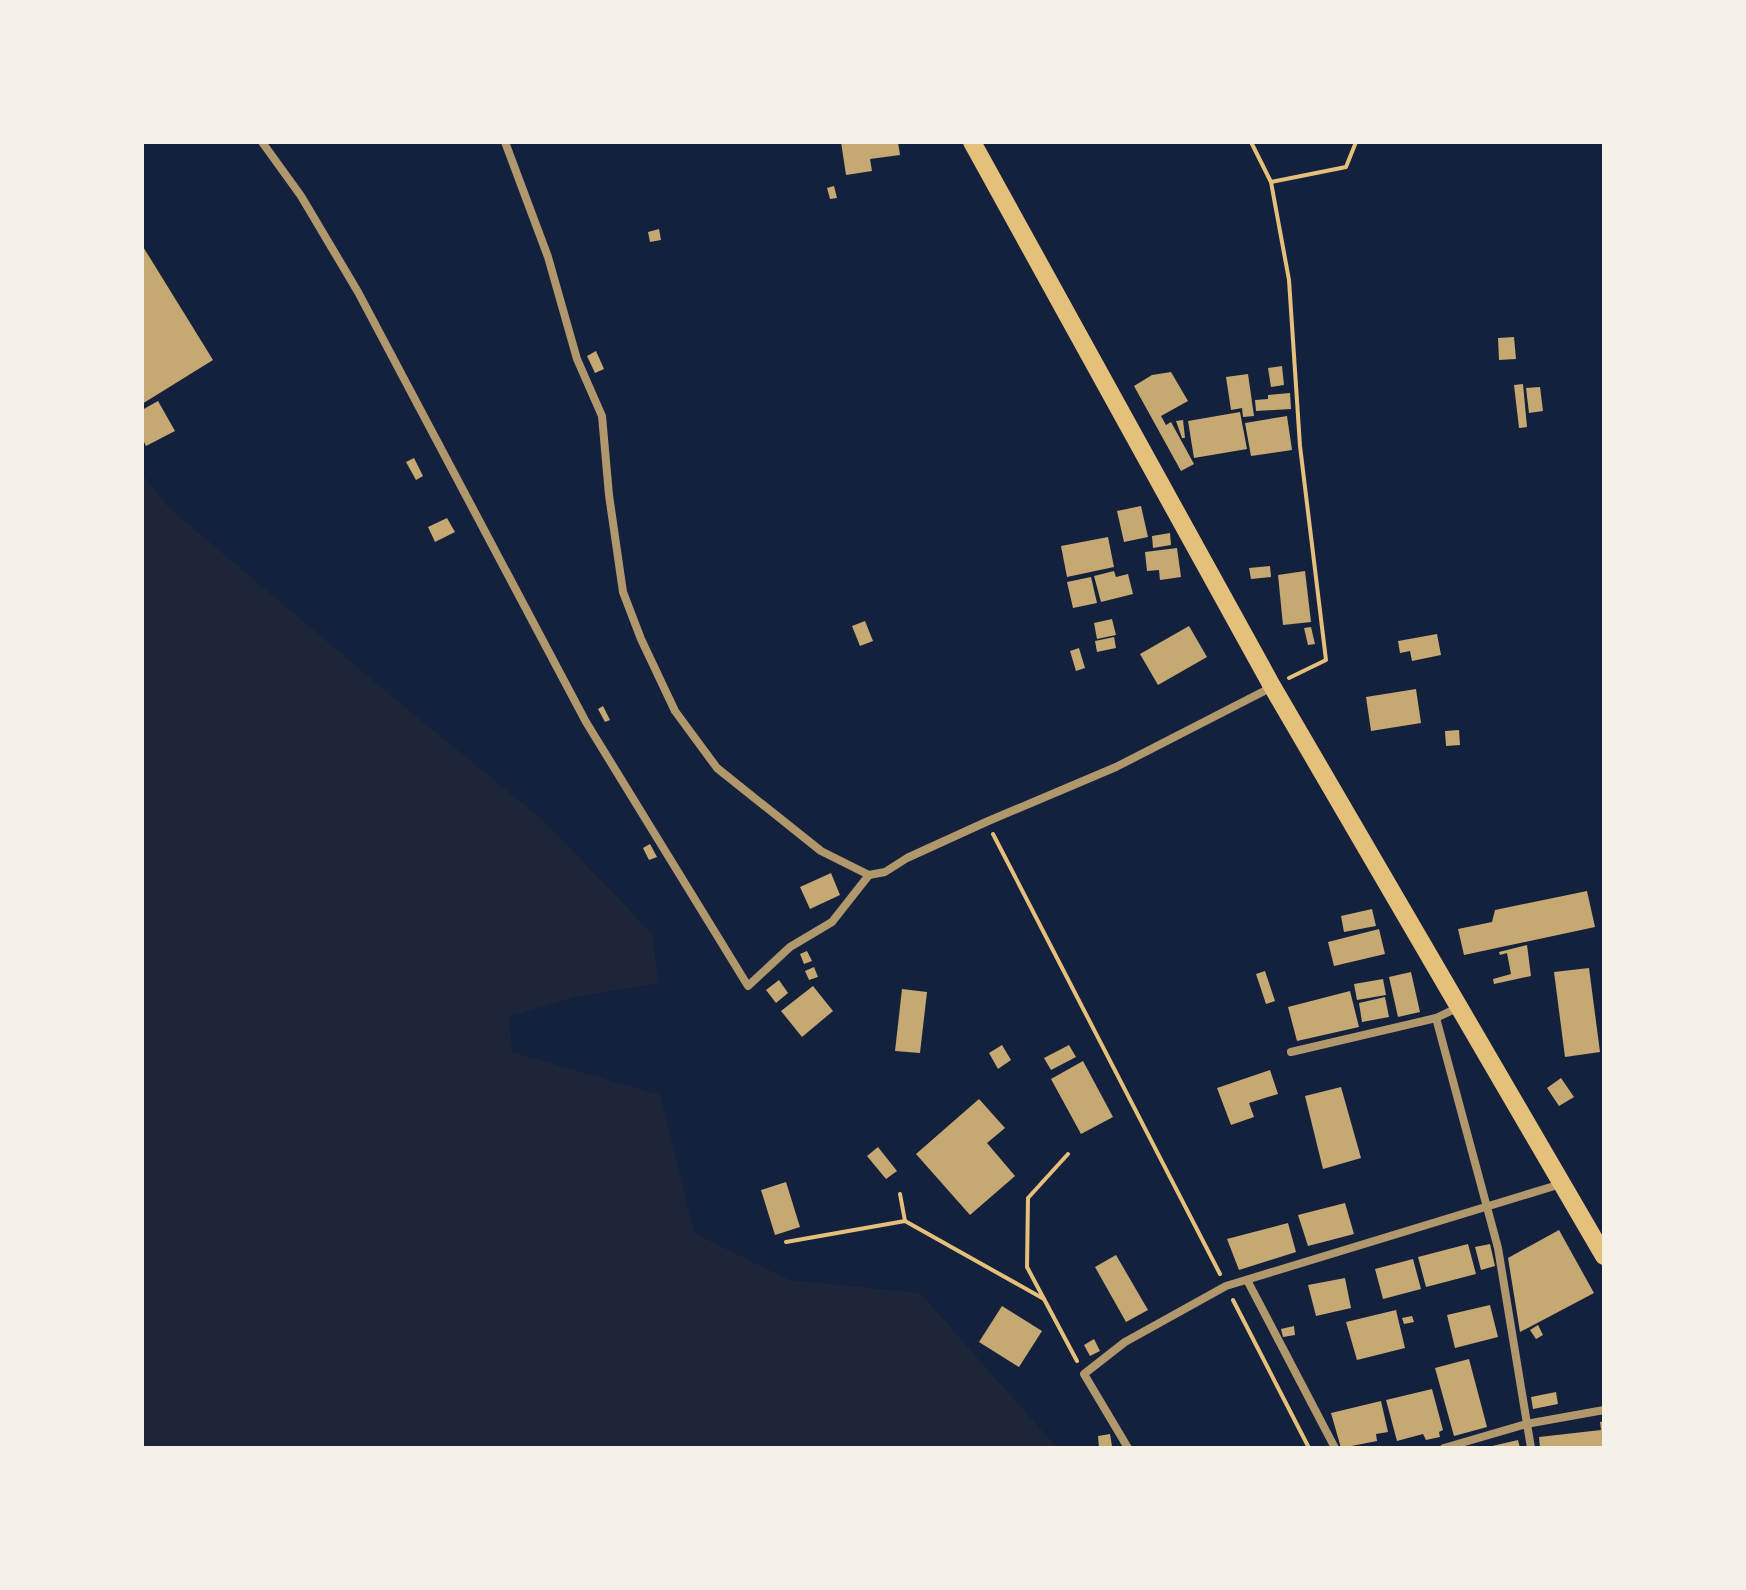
<svg xmlns="http://www.w3.org/2000/svg" width="1746" height="1590" font-family="Inter,sans-serif">
	<style>
		.green { fill: #1d2539 }
		.building { fill: #c6a872 }
		.lines { fill: none; stroke-linecap: round; stroke-linejoin: round }
		.path { stroke: #e5c07b; stroke-width: 4 }
		.minor { stroke: #b1986c; stroke-width: 8 }
		.trunk { stroke: #e5c07b; stroke-width: 18 }
	</style>
	<rect width="100%" height="100%" fill="#14213d"/>
	<path class="green" d="M142,474L169,508L401,704L545,822L653,935L658,983L574,997L509,1017L512,1052L660,1095L694,1233L789,1280L920,1293L1057,1448H142Z"/>
	<g class="building">
		<path d="M841,142H898L900,155L870,159L872,171L846,175Z"/>
		<path d="M834,186L837,198L830,199L827,188Z"/>
		<path d="M659,229L661,240L650,242L648,232Z"/>
		<path d="M142,245L213,360L142,404Z"/>
		<path d="M1514,337L1516,359L1499,360L1498,338Z"/>
		<path d="M596,351L604,369L595,373L587,356Z"/>
		<path d="M1282,366L1284,385L1271,387L1268,368Z"/>
		<path d="M1171,372L1188,401L1161,416L1166,425L1171,422L1194,464L1181,471L1134,386L1152,375Z"/>
		<path d="M1248,374L1254,416L1243,417L1242,408L1231,410L1226,377Z"/>
		<path d="M1523,384L1527,427L1519,428L1514,385Z"/>
		<path d="M1540,387L1543,411L1529,413L1526,388Z"/>
		<path d="M1290,393L1291,409L1256,411L1255,400L1268,399V395Z"/>
		<path d="M158,401L175,431L146,446L142,438V410Z"/>
		<path d="M1240,412L1247,449L1194,458L1188,421Z"/>
		<path d="M1287,416L1292,450L1251,456L1245,423Z"/>
		<path d="M1183,420L1185,438H1182L1176,421Z"/>
		<path d="M414,458L423,476L416,480L406,462Z"/>
		<path d="M1141,506L1148,537L1124,542L1117,511Z"/>
		<path d="M447,518L455,532L435,542L428,527Z"/>
		<path d="M1170,533L1171,545L1153,548L1152,536Z"/>
		<path d="M1108,537L1114,567L1067,577L1061,546Z"/>
		<path d="M1177,548L1181,577L1160,580L1159,570L1147,571L1145,552Z"/>
		<path d="M1270,566L1271,577L1251,579L1249,568Z"/>
		<path d="M1114,571L1116,577L1128,574L1133,594L1101,602L1094,576Z"/>
		<path d="M1305,571L1311,622L1283,625L1278,575Z"/>
		<path d="M1091,577L1097,603L1073,608L1067,582Z"/>
		<path d="M1112,619L1116,635L1097,639L1094,623Z"/>
		<path d="M865,621L873,641L860,646L852,626Z"/>
		<path d="M1189,626L1207,657L1158,685L1140,654Z"/>
		<path d="M1311,627L1315,644L1308,645L1304,628Z"/>
		<path d="M1437,634L1441,655L1412,661L1410,651L1400,653L1398,641Z"/>
		<path d="M1114,637L1116,648L1097,652L1095,641Z"/>
		<path d="M1079,648L1085,668L1076,671L1070,651Z"/>
		<path d="M1416,689L1421,723L1371,731L1366,697Z"/>
		<path d="M603,706L610,720L605,722L598,709Z"/>
		<path d="M1459,730L1460,745L1446,746L1445,731Z"/>
		<path d="M650,844L657,857L649,860L643,848Z"/>
		<path d="M831,873L840,895L810,909L800,887Z"/>
		<path d="M1587,891L1595,927L1464,955L1458,929L1492,922L1495,910Z"/>
		<path d="M1372,909L1376,926L1344,932L1341,916Z"/>
		<path d="M1379,929L1385,954L1334,966L1328,942Z"/>
		<path d="M1527,945L1531,976L1494,984L1493,979L1511,974L1507,953L1500,955L1499,952Z"/>
		<path d="M807,951L812,961L804,964L800,954Z"/>
		<path d="M814,967L818,977L809,980L805,971Z"/>
		<path d="M1589,968L1600,1052L1565,1057L1554,972Z"/>
		<path d="M1265,971L1275,1001L1266,1004L1256,974Z"/>
		<path d="M1411,972L1420,1012L1398,1017L1389,977Z"/>
		<path d="M1383,979L1386,995L1357,1000L1354,984Z"/>
		<path d="M779,980L788,993L776,1003L766,990Z"/>
		<path d="M813,986L833,1011L802,1037L781,1011Z"/>
		<path d="M902,989L927,992L920,1053L895,1051Z"/>
		<path d="M1350,991L1359,1027L1297,1041L1288,1007Z"/>
		<path d="M1385,997L1389,1017L1362,1022L1359,1003Z"/>
		<path d="M1002,1045L1011,1060L998,1069L989,1053Z"/>
		<path d="M1069,1045L1076,1057L1051,1070L1044,1058Z"/>
		<path d="M1083,1061L1113,1117L1081,1134L1051,1079Z"/>
		<path d="M1270,1070L1278,1094L1249,1103L1254,1117L1231,1125L1217,1088Z"/>
		<path d="M1561,1078L1574,1097L1559,1106L1547,1088Z"/>
		<path d="M1341,1087L1361,1158L1323,1169L1305,1096Z"/>
		<path d="M979,1099L1005,1128L987,1143L1015,1176L970,1215L916,1154Z"/>
		<path d="M878,1147L897,1171L886,1179L867,1156Z"/>
		<path d="M786,1182L800,1227L775,1235L761,1190Z"/>
		<path d="M1345,1203L1354,1234L1308,1246L1298,1215Z"/>
		<path d="M1288,1223L1296,1252L1239,1270L1227,1239Z"/>
		<path d="M1559,1230L1594,1293L1520,1332L1508,1258Z"/>
		<path d="M1468,1244L1476,1274L1426,1287L1418,1257Z"/>
		<path d="M1490,1244L1495,1266L1481,1270L1475,1247Z"/>
		<path d="M1116,1255L1148,1310L1126,1322L1095,1267Z"/>
		<path d="M1413,1259L1421,1289L1383,1299L1375,1269Z"/>
		<path d="M1345,1278L1351,1308L1316,1316L1308,1285Z"/>
		<path d="M1490,1305L1498,1337L1455,1348L1447,1315Z"/>
		<path d="M1002,1306L1042,1331L1019,1367L979,1342Z"/>
		<path d="M1396,1310L1405,1348L1357,1360L1346,1322Z"/>
		<path d="M1412,1316L1414,1322L1404,1324L1402,1318Z"/>
		<path d="M1538,1325L1543,1335L1536,1339L1530,1330Z"/>
		<path d="M1294,1326L1295,1335L1283,1337L1281,1329Z"/>
		<path d="M1094,1339L1100,1351L1090,1356L1084,1345Z"/>
		<path d="M1469,1359L1487,1427L1454,1436L1435,1368Z"/>
		<path d="M1432,1389L1443,1430L1439,1432L1440,1437L1426,1440L1423,1434L1397,1441L1386,1400Z"/>
		<path d="M1556,1392L1558,1404L1533,1409L1531,1397Z"/>
		<path d="M1381,1401L1388,1432L1376,1434L1377,1441L1341,1448L1331,1413Z"/>
		<path d="M1604,1421V1448H1540L1539,1437L1601,1430L1600,1422Z"/>
		<path d="M1110,1434L1112,1446L1099,1448L1098,1436Z"/>
		<path d="M1518,1440L1520,1448H1488V1447Z"/>
	</g>
	<g class="lines">
		<g class="path">
			<path d="M1251,142L1271,182L1289,280L1300,446L1326,660L1289,678"/>
			<path d="M1271,182L1346,167L1356,142"/>
			<path d="M993,834L1220,1274"/>
			<path d="M1068,1154L1028,1198L1027,1267L1077,1361"/>
			<path d="M900,1194L905,1221"/>
			<path d="M786,1242L905,1221L1044,1299"/>
			<path d="M1233,1300L1309,1448"/>
		</g>
		<g class="minor">
			<path d="M262,142L301,196L358,292L586,722L748,986L790,947L832,922L869,875L885,872L907,858L986,822L1116,767L1272,687"/>
			<path d="M505,142L548,257L577,359L602,416L609,495L623,592L641,639L675,711L717,768L821,851L869,875"/>
			<path d="M1436,1018L1498,1248L1531,1448"/>
			<path d="M1291,1052L1436,1018L1459,1007"/>
			<path d="M1247,1280L1335,1448"/>
			<path d="M1128,1448L1084,1374L1125,1342L1226,1286L1561,1184"/>
			<path d="M1444,1448L1526,1424L1604,1410"/>
		</g>
		<path class="trunk" d="M972,142L1272,686L1604,1256"/>
	</g>
	<rect width="1746" height="1590" fill="none" stroke="#f6f1e7" stroke-width="288"/>
</svg>
